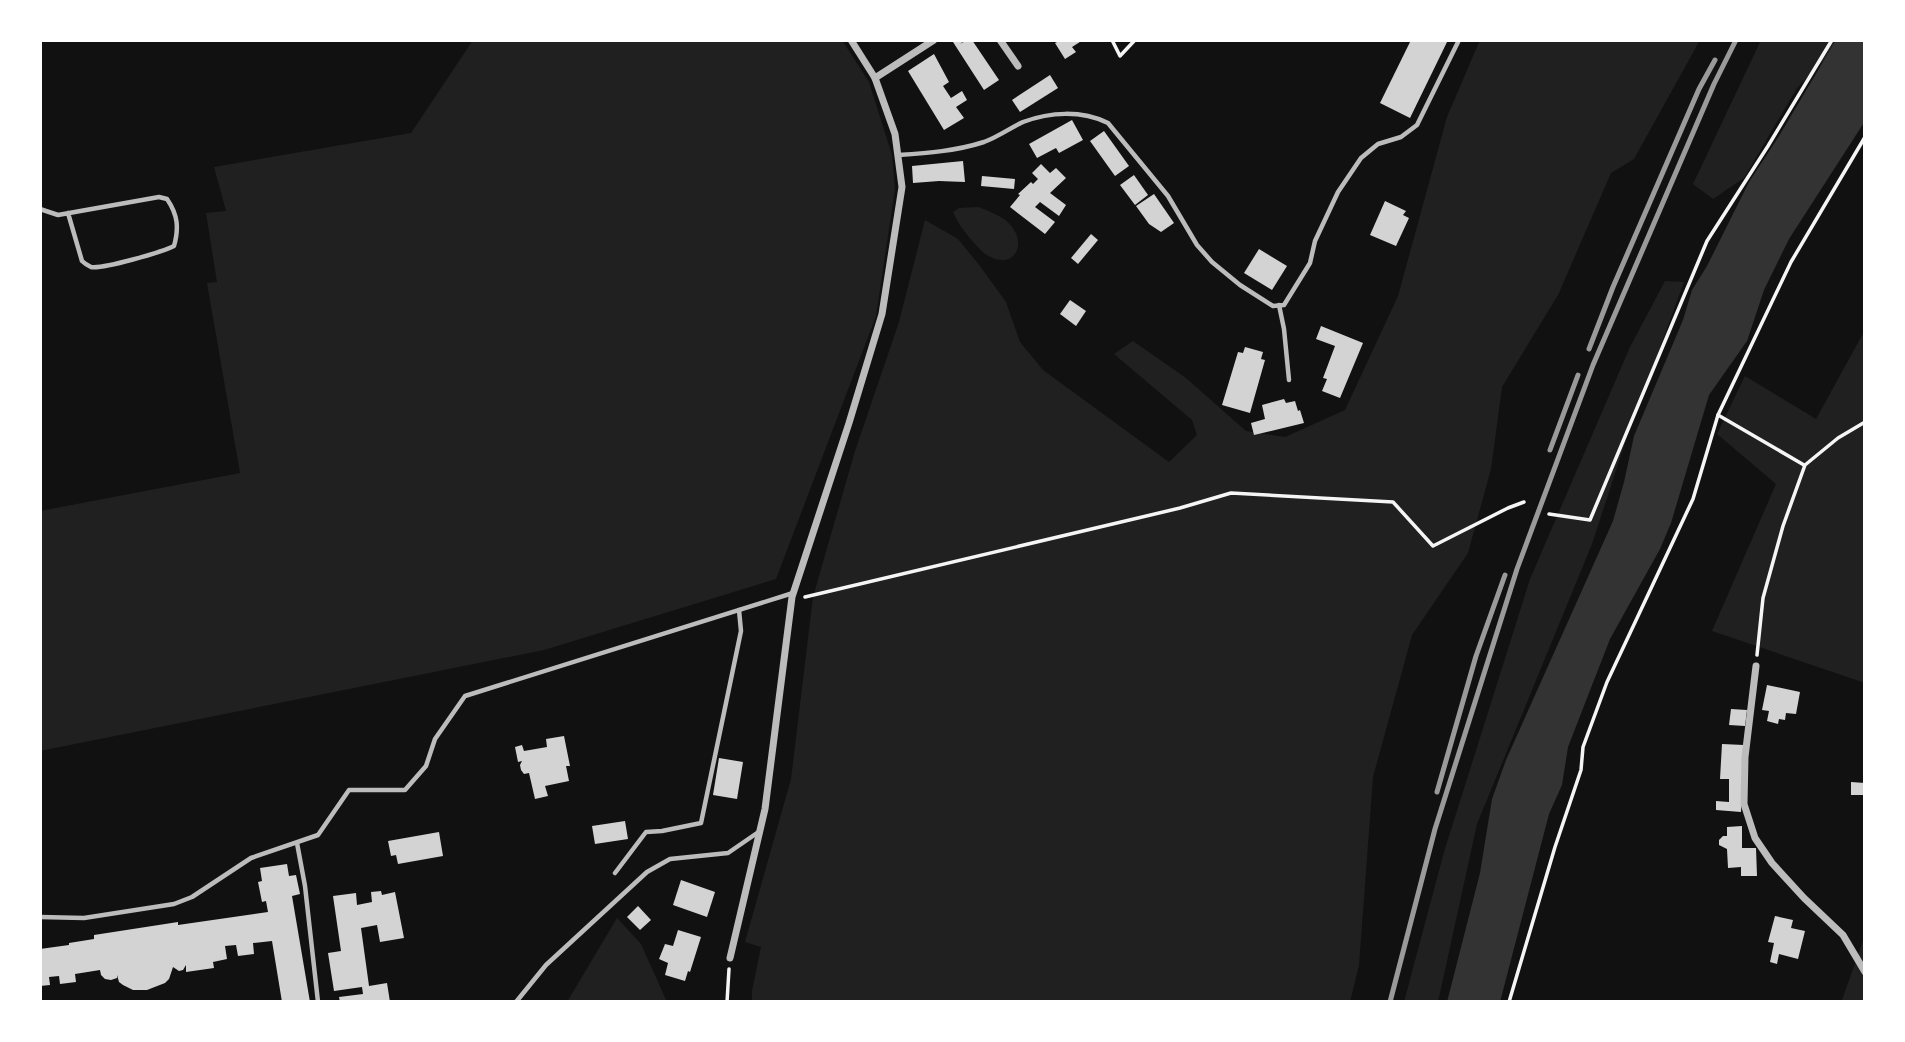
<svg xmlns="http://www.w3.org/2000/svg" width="1905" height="1042" font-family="'PT Sans Narrow',sans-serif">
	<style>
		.green { fill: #202020 }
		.water { fill: #333 }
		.building { fill: #d3d3d3 }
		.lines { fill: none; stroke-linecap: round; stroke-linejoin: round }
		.path { stroke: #f5f5f5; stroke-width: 3.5 }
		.service { stroke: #bcbcbc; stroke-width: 4.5 }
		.minor { stroke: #bcbcbc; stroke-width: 7 }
		.rail { stroke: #9a9a9a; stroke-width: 5 }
	</style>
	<rect width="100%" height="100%" fill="#111"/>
	<g class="green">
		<path d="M473,40H842L869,82L892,155L895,189L876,316L776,579L544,650L40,751V511L240,473L207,283L217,282L206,213L226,211L214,167L411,133Z"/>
		<path d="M1480,40H1700L1634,159L1611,173L1558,295L1502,387L1491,469L1468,553L1412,635L1373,777L1359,965L1350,1002H752V991L761,947L745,942L791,779L813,597L855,451L899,322L925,220L958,239L980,266L1006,302L1020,342L1043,370L1169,462L1197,435L1192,420L1114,354L1133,341L1186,378L1246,431L1285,437L1345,410L1398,296L1447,117Z"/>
		<path d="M1761,40H1844L1797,88L1744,178L1713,199L1693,184Z"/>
		<path d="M978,207C987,210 996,214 1004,219C1031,239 1016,273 987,255C983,253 979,248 975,244C967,235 958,224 953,212L959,208Z"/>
		<path d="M1665,281L1684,282L1626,440L1592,544L1477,824L1438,1002H1404L1444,852L1530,579L1630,347Z"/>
		<path d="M1865,330V683L1712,631L1776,484L1717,434L1745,376L1816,419Z"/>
		<path d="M617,918L641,944L667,1002H567Z"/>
		<path d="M1865,935V1002H1839L1842,1000Z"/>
	</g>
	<path class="water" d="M1836,40H1865V121L1789,239L1764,290L1747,341L1709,395L1671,523L1660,549L1610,639L1568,747L1562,785L1549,814L1500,1002H1447L1480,873L1492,799L1506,760L1613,521L1624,482L1634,436L1683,320L1692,290L1707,266L1749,182L1779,136Z"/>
	<g class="building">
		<path d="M955,40H965L960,44L967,40H972L999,80L984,90L953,42Z"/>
		<path d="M1056,40H1083L1072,47L1076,52L1065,59L1055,43L1057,42Z"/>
		<path d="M1411,40H1448L1410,118L1380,103Z"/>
		<path d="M934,54L949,82L943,86L951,98L962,91L967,100L956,107L964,118L944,130L908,71Z"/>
		<path d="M1050,75L1058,88L1020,112L1012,100Z"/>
		<path d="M1072,120L1083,140L1059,153L1056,148L1037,158L1029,144Z"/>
		<path d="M1104,131L1129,166L1115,176L1090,141Z"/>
		<path d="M963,161L965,182L939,181L913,183L912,166Z"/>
		<path d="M1041,164L1050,173L1056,168L1066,178L1050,193L1066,205L1059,216L1040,202L1035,207L1055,222L1045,234L1010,207L1020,195L1018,194L1031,182L1033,184L1038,179L1032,173Z"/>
		<path d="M1134,175L1148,195L1135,205L1120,185Z"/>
		<path d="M982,176L1015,179L1014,189L981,186Z"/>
		<path d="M1154,194L1174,223L1161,232L1149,224L1136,206Z"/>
		<path d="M1385,201L1406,211L1403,215L1409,218L1396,246L1370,235Z"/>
		<path d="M1091,234L1098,240L1078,264L1071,258Z"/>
		<path d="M1259,249L1287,266L1272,290L1244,273Z"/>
		<path d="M1070,300L1086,311L1076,326L1060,314Z"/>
		<path d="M1321,326L1363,343L1340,398L1322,391L1327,379L1323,378L1335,346L1316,339Z"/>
		<path d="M1245,347L1263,352L1261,359L1265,360L1250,413L1222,405L1238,352L1243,353Z"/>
		<path d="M1284,399L1286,403L1295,401L1298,411L1300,410L1304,423L1254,435L1251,423L1265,419L1262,405Z"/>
		<path d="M1767,685L1800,692L1796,714L1786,713L1785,720L1779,719L1778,724L1767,721L1769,711L1762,710Z"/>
		<path d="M1731,709L1747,710L1745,726L1729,725Z"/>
		<path d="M564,736L570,766H566L569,781L545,786L548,796L535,799L529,773L524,774L521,770L520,765L522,761L518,762L515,747L522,745L524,751L547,747L546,739Z"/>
		<path d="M1722,744L1744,745L1741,812L1716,810V801L1729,802V779H1720Z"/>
		<path d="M719,758L743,762L737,799L713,795Z"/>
		<path d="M1851,782L1865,783V795H1851Z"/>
		<path d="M625,821L628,839L595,844L592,826Z"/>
		<path d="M1742,826V848H1756L1757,876H1741V867L1728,868L1727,849L1719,845V840L1723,836H1727V827Z"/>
		<path d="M439,832L443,856L398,864L396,855L391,856L388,841Z"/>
		<path d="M287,864L289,876L296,875L300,894L292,896L310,1002H282L272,941L253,943L254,954L238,956L236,945L225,946L227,959L213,962L214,968L186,972V965L183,970L179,971L173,967L169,979L165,983L147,990H133L123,985L119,982L117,975V978L111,980L105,979L101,975L100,970L75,974L76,982L60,984L59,976L49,977L50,985L40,986V949L69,945V943L94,939V935L178,922V925L268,912L266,901L262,902L258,882L262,881L260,868Z"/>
		<path d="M681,880L715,892L707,917L673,905Z"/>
		<path d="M381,891L382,895L395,892L404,938L380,942L377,925L361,928L369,986L387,983L390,1002H340L339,997L363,994L362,987L334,991L328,953L341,951L333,896L356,893L357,905L372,902L371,892Z"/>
		<path d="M638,906L651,920L640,930L627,917Z"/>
		<path d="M1775,916L1793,920L1791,928L1805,931L1798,959L1779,954L1777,964L1770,962L1774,943L1768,942Z"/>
		<path d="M678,930L701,937L690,972L688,971L685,981L665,975L668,963L659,959L665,944L673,946Z"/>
	</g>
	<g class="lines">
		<g class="path">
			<path d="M1112,40L1120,56L1135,40"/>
			<path d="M1718,415L1804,465"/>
			<path d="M1549,514L1590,520L1707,241L1768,146L1832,40"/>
			<path d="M805,597L1180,508L1231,493L1393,502L1433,546L1508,508L1524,502"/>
			<path d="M1757,655L1763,598L1783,526L1805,465L1838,438L1865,422"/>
			<path d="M727,1002L729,969"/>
			<path d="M1509,1002L1555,847L1581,770L1583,747L1607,682L1693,499L1718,415L1791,262L1865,137"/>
		</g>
		<g class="service">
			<path d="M898,155C928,153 956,151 984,142C998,137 1010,128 1023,122C1050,112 1081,110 1108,123L1168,196L1197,245L1212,262L1240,285L1273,306L1284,305L1310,263L1315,241L1338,192L1361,158L1378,144L1401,137L1417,125L1459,40"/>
			<path d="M40,209L58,215L159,197L167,199C178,215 179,228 174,246C162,252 104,269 91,267C89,266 84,263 82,261L68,213"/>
			<path d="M1279,305L1284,329L1289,380"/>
			<path d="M297,843L305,886L318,1002"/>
			<path d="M615,873L646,832L662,831L701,823L741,631L739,610"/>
			<path d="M40,917L84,918L174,904L192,897L251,858L318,835L349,790H405L426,766L435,739L465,696L793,593"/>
			<path d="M516,1002L546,965L647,872L670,859L728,853L760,831"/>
		</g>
		<g class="minor">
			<path d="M1000,40L1018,66"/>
			<path d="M875,78L934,40"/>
			<path d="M1756,666L1745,757L1744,804L1755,838L1772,863L1804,898L1843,935L1865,972"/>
			<path d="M730,958L765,809L792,597L849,423L882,314L902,187L895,134L875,78L851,40"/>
		</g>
		<g class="rail">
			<path d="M1589,349L1613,287L1699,89L1715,60"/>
			<path d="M1550,450L1578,375"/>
			<path d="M1437,792L1476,656L1505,575"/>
			<path d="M1390,1002L1435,829L1517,569L1593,365L1714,84L1736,40"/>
		</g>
	</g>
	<rect width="1905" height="1042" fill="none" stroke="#ffffff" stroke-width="84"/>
</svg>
